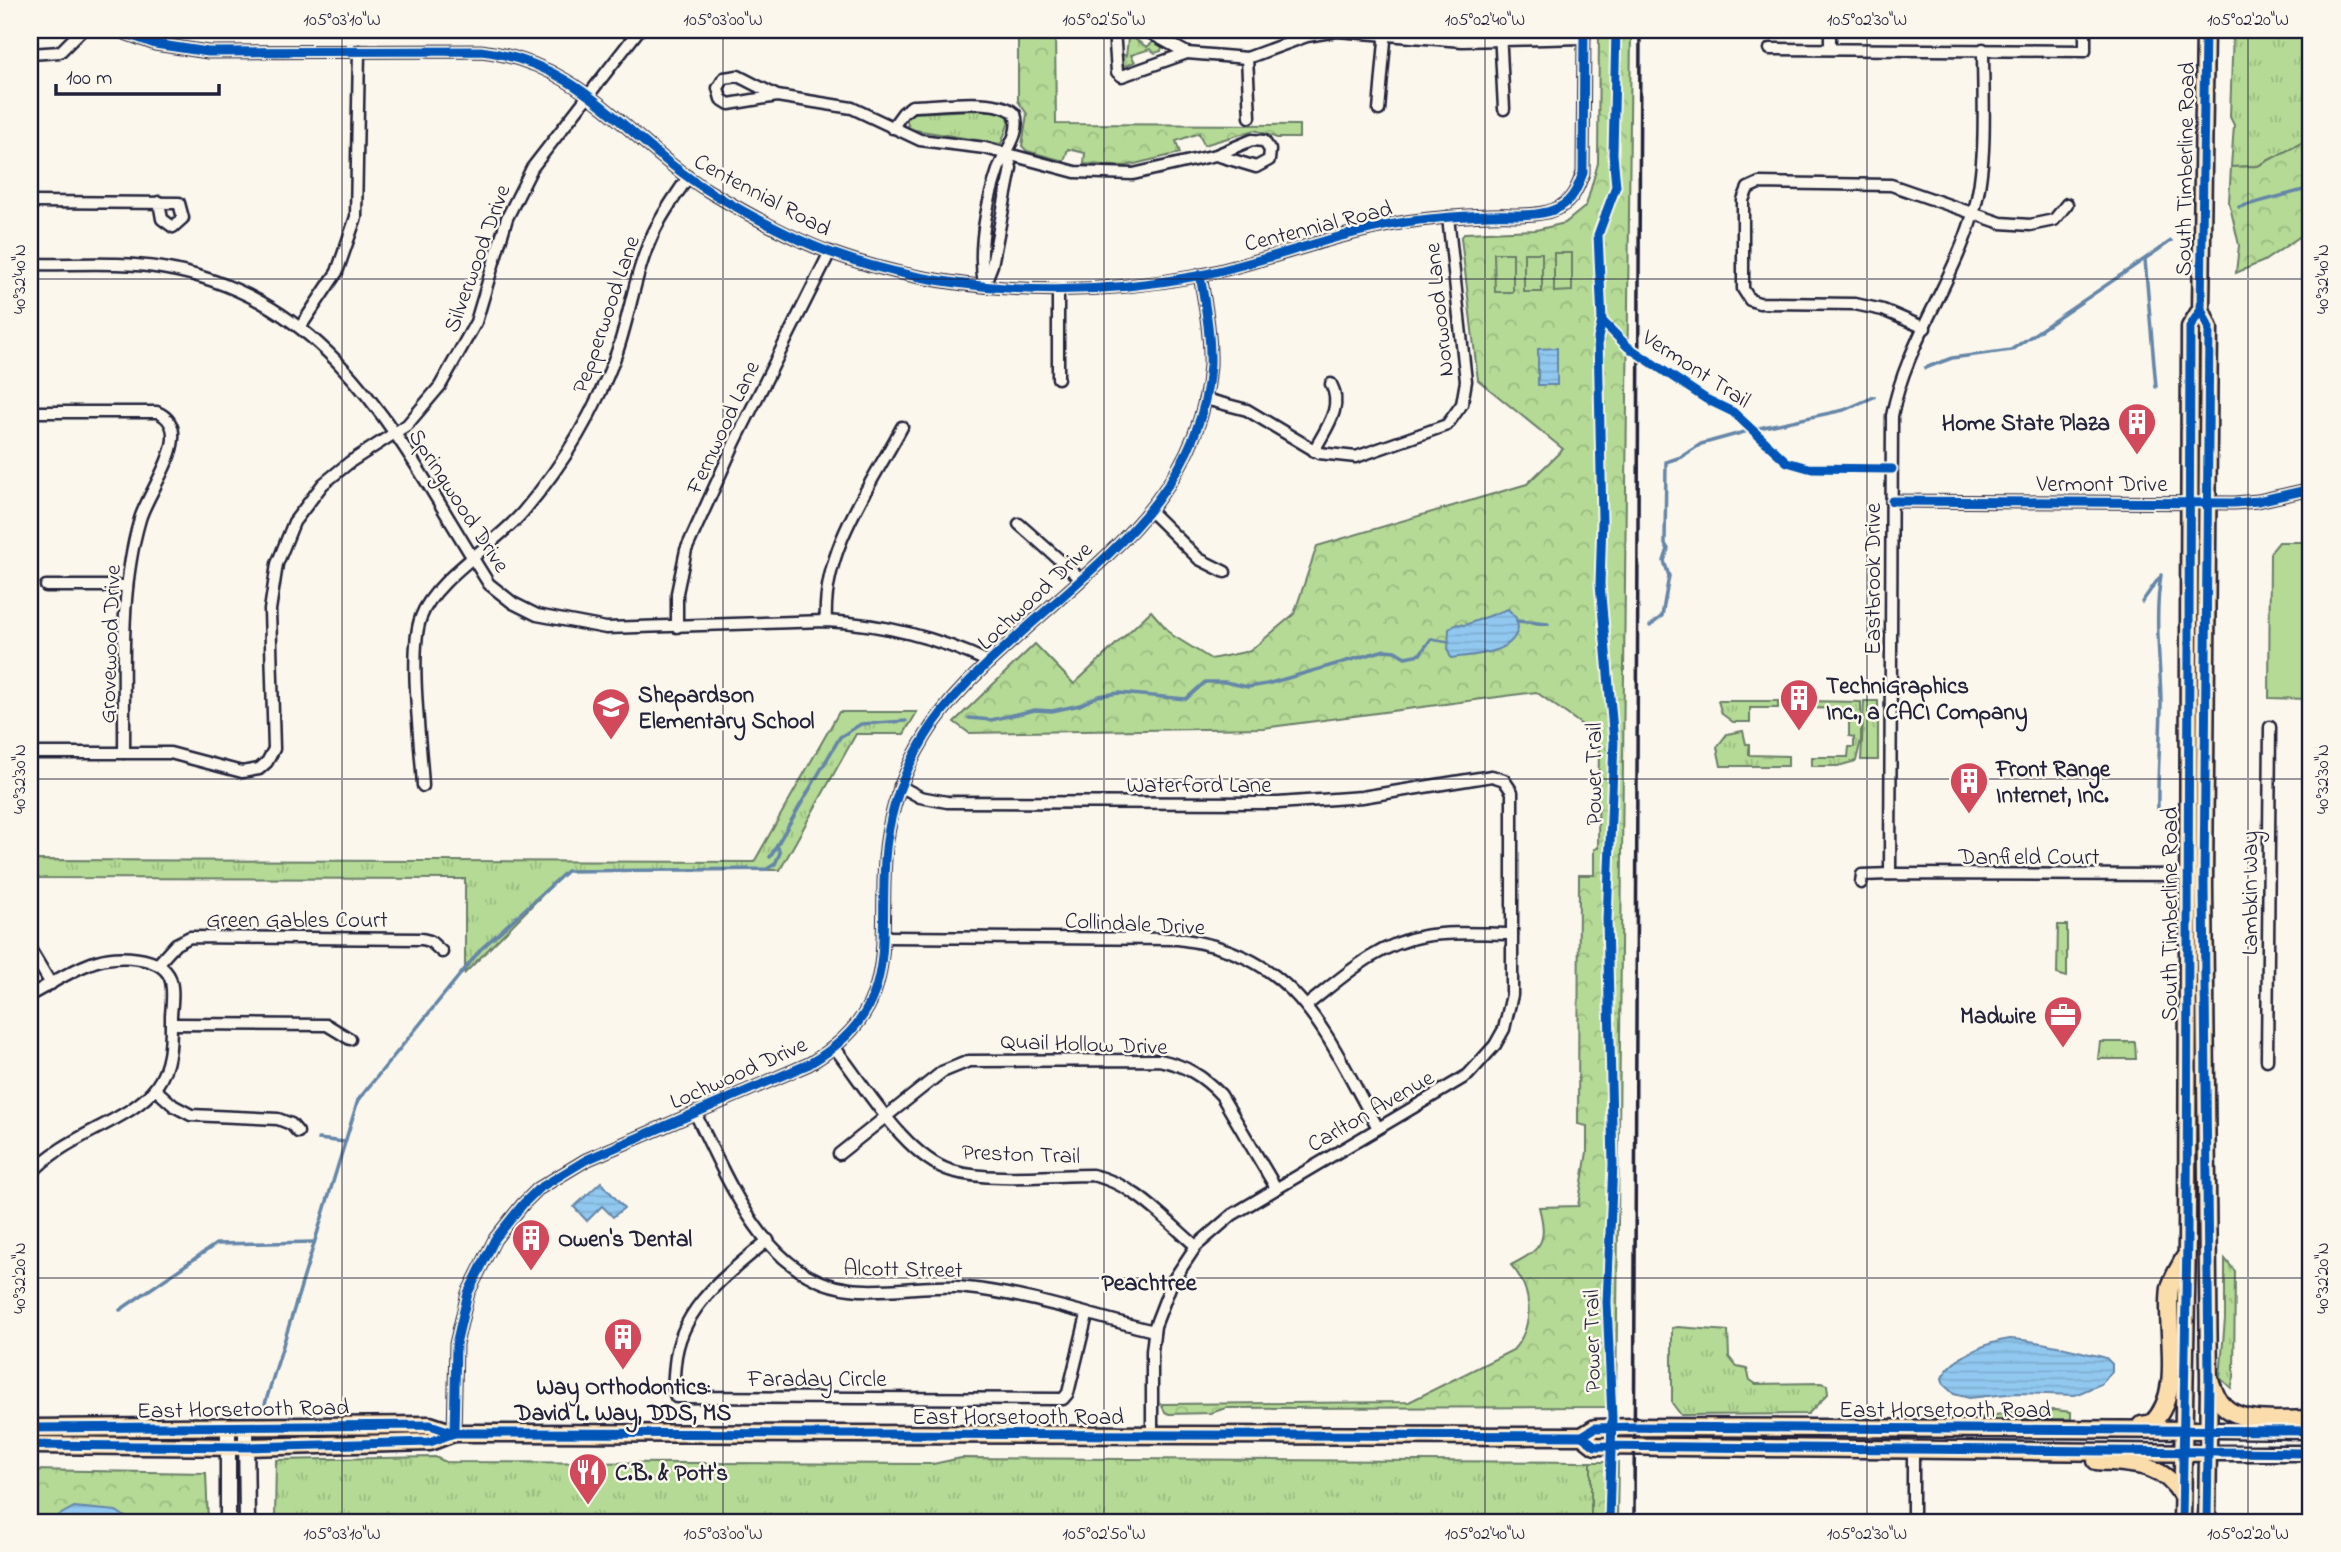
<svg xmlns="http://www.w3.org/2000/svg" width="2341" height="1552" font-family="'Indie Flower',sans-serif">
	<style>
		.grass { fill: url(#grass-tufts); stroke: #6b7e68; stroke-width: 2 }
		.forest { fill: url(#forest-crowns); stroke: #6b7e68; stroke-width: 2 }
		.garden { fill: #b4da95; stroke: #6b7e68; stroke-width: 2 }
		.water { fill: url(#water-rules); stroke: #6586a8; stroke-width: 2 }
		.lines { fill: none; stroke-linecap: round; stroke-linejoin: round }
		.stream { stroke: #6586a8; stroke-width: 3.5 }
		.minor-casing { stroke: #22223b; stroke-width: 15 }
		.secondary-casing { stroke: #22223b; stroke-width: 19 }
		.primary-casing { stroke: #22223b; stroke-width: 21 }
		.minor { stroke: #fbf7ec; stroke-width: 10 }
		.secondary { stroke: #fbf7ec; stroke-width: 14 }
		.primary { stroke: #fbdcab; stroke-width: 16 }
		.rail { stroke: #22223b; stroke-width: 3.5 }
		.cycleway-casing { stroke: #fbf7ec; stroke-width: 13 }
		.cycleway { stroke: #0057b8; stroke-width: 9 }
		.ticks { fill: none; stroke: #22223b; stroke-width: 2; stroke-opacity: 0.45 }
		.labels { text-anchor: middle; stroke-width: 5; stroke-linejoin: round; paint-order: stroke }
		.street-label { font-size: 23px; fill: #22223b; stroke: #fbf7ec }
		.poi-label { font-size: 23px; font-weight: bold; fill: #22223b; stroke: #fbf7ec; text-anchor: start }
		.neighbourhood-label { font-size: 24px; font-weight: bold; fill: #22223b; stroke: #fbf7ec }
		.neatline { fill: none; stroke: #22223b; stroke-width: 2.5 }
		.ticks-label { font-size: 18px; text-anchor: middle; fill: #22223b }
	</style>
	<defs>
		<pattern id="grass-tufts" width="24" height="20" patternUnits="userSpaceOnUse" patternTransform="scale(1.75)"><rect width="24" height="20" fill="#b4da95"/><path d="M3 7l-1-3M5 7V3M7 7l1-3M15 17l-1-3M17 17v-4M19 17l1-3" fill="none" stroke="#9abb81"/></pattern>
		<pattern id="forest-crowns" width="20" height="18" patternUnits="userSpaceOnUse" patternTransform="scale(1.75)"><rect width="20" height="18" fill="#b4da95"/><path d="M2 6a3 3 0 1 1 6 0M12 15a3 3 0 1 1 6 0" fill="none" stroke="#9abb81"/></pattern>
		<pattern id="water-rules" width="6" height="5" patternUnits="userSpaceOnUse" patternTransform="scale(1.75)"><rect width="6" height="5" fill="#91c8f0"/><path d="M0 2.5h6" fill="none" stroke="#7daccf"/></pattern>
	</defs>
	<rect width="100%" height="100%" fill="#fbf7ec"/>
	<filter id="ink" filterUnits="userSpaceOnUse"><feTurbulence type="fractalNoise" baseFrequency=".0143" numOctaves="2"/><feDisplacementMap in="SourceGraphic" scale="14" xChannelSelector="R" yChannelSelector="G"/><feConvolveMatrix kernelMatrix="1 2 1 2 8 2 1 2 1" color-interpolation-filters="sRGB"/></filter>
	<g filter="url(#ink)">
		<g class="grass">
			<path d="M1120,30L1139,32L1133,38L1147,47L1154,41L1162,47L1161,51L1155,53L1150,49L1131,55L1135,62L1125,66L1119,63V53L1126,56L1128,39L1119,33Z"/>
			<path d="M2233,30H2311V138L2258,166L2231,167L2234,125L2230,117Z"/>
			<path d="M976,110L996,111L1008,116L1009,122L1001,144L909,129L906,117L913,113Z"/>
			<path d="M1718,701H1778V708H1750V722H1733L1722,714Z"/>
			<path d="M1807,701L1861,702V740L1856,761L1838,766H1812V757H1848L1849,747H1854V737L1849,736V709L1807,708Z"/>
			<path d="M1864,701H1878V760H1861Z"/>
			<path d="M839,712H917L904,734H856L780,870L566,871L465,973V879L30,878V860L754,862Z"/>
			<path d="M1743,731L1746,744H1749V755L1788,756V766H1721L1717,747L1727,734Z"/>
			<path d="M2058,925H2067V977L2057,974Z"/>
			<path d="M2100,1042H2135L2136,1059H2098Z"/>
			<path d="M2225,1259L2235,1271L2234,1377L2231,1388L2220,1378L2225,1319Z"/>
			<path d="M1678,1327L1728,1331L1729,1357L1737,1367L1747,1369L1750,1380L1756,1384L1821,1383L1827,1385L1828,1394L1808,1414L1681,1415L1672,1403V1328Z"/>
			<path d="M2055,1410L2071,1412V1419L1929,1420L1924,1417L1971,1419L2020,1411Z"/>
			<path d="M435,1457L446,1462L933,1464L961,1458L1591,1462V1522H275L276,1460Z"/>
		</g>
		<g class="forest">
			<path d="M1018,30H1055L1056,124L1299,125V138H1277L1255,130L1204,145L1199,133L1176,141L1180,153L1126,166L1084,164L1085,153L1068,149L1064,161L1027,151L1022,146L1027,114L1018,101Z"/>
			<path d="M1599,30H1631L1616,1407L1226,1408L1211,1413L1169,1414L1165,1412L1161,1404L1409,1402L1513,1350C1535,1325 1533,1290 1511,1265C1542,1249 1548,1242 1539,1207L1578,1206L1587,1152V1126L1578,1124L1579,875H1594V849L1598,848L1599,737L1536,692L1263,728L969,733L954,722L1035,644L1074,684L1151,611L1172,635L1211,659L1250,651L1294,614L1317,546L1527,484L1563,449L1478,380L1461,238L1465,233L1536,230L1565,223L1586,206L1598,163Z"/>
			<path d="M2311,138V229L2264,261L2236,273L2239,245L2229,202L2231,167L2258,166Z"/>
			<path d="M1591,1462H1618L1617,1522H1591Z"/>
			<path d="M30,1470L206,1473L208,1522H30Z"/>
		</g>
		<g class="garden">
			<path d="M1494,253H1513V292H1495Z"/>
			<rect x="1524" y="253" width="18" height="39"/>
			<path d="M1554,253H1572V291L1554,292Z"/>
			<path d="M2279,542H2311V699L2269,698L2270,553Z"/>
		</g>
		<g class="water">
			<path d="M1557,348V385H1538V349Z"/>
			<path d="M1508,609L1516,618L1518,627C1514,655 1472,655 1451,658L1448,651L1449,629L1457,624L1465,625Z"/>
			<path d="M601,1182L624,1208L613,1217L602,1206L587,1221L574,1207Z"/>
			<path d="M2010,1339C2038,1340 2078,1351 2106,1358L2112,1364V1372L2101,1384L2075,1395L2017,1393L1969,1398L1954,1394L1944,1385L1942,1378C1952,1357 1988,1342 2010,1339Z"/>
			<path d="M74,1507L116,1511L133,1522H47Z"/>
		</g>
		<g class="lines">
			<g class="stream">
				<path d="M2239,207L2311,188"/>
				<path d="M2145,260L2156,387"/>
				<path d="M1925,368L1952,358L2011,350L2171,241"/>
				<path d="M1759,428L1844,410L1874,397"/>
				<path d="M2142,602L2159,578"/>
				<path d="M1517,621L1548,624"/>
				<path d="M1650,626L1662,616L1669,576L1664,561L1668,549L1665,544L1666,462L1681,457L1701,444L1748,431"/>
				<path d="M969,718L991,720L1035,710L1052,711L1080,705L1098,696L1119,693L1186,699L1205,682H1225L1248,687L1267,684L1385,650L1395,651L1405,657L1420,654L1431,639L1449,642"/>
				<path d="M2158,809C2157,772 2161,736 2161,700C2160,658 2154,617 2161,575"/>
				<path d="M770,857L840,737L861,724L906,721"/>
				<path d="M318,1139L345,1142"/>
				<path d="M120,1310L216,1244L314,1242"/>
				<path d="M265,1404L358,1100L481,949L567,871L767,869L775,864L780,853L777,845"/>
			</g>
			<g class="minor-casing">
				<g id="minor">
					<path d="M116,30L155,44L208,52L481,51C585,63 627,142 712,193C749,215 788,237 829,252C944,294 1077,299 1197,276C1265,262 1330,235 1400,223C1429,218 1459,216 1489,215C1512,214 1540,218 1560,207C1574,199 1578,186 1583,173L1584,30"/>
					<path d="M1114,30L1117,72L1122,76L1187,53L1145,30"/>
					<path d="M1500,30L1504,109"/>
					<path d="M1770,49L2085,51V30"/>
					<path d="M1830,49V30"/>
					<path d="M1187,53L1247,58L1307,36L1337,31L1462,41L1584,38"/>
					<path d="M30,54L60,52L82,30"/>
					<path d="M1247,58L1250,117"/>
					<path d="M777,96L729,104L721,99L718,88L724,78L738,76L777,96L852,108L920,140L985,148L1075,172L1133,174L1216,155L1252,140L1264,141L1270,150L1269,160L1256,167L1216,155"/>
					<path d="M1379,110L1385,41L1383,30"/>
					<path d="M892,128L903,113L912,106C935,106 1000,96 1015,114C1022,134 1004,152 998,170C986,206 978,248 984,285"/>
					<path d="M30,202L179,203L183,218L173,227L162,219L159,202"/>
					<path d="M30,264C73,265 119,261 162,268C338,297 403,449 489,584L513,603L537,615L606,628L826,621C884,624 936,637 989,662"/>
					<path d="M985,283L992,265L1011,168L1008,155"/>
					<path d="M1058,290V378"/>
					<path d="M301,326L337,272L356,217L359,51"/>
					<path d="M1925,328L1883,310L1855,304L1759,303L1750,300L1743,289V200L1748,188L1759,183L1891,185L2001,223L2030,225L2054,220L2067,204"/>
					<path d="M1205,399L1247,410L1319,453L1356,457L1447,425L1462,404L1466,381L1448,217"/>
					<path d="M30,412H157C198,430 149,488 140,519C118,594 125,676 124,753"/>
					<path d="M1314,451C1325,429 1344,408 1331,384"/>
					<path d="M1892,501L2234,503L2258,501L2311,489"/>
					<path d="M1151,512L1199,559L1225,572"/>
					<path d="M1019,524L1080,578"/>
					<path d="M46,586H127"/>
					<path d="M826,621C822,550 870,487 902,427"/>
					<path d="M677,627V593L686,550L735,442L830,252"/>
					<path d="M30,753H170L242,772L259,769L267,762L274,749L270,610L277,564L294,522L323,484L350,462L407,425L440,386L476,322L507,218L532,168L639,30"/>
					<path d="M423,786C421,745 408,651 421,617C434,580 496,544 523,512C563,465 596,410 617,352C630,314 635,273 652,236C661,215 676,196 688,177"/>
					<path d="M900,786L920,797L947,802L1278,803L1362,797L1492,776L1504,780L1512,792V995L1504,1029L1495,1045L1468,1075L1232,1215L1196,1246L1172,1282L1155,1326L1152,1351V1435"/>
					<path d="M1890,874L1892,416C1905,345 1953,283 1973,214C1988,165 1983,100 1983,49"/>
					<path d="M1861,883L1862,875L1890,874L2193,875"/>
					<path d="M885,937L1178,939C1299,954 1324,1032 1377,1126"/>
					<path d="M30,949L51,984"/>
					<path d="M158,964L176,944L190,937L422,939L430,941L442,952"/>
					<path d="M30,995C51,984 74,968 97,961C116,955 161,955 170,978C174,989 172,1003 171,1015C171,1040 172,1065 156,1087C130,1122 65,1134 30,1175"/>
					<path d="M1307,1005C1344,976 1377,944 1424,936C1452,931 1483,934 1512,934"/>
					<path d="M171,1024L327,1025L350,1039"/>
					<path d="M834,1047C864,1084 905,1157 952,1171C989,1182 1053,1175 1092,1175C1135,1184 1164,1219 1196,1246"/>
					<path d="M2267,1060L2270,727"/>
					<path d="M155,1089L174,1106L191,1115L278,1119L291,1124L298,1132"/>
					<path d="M695,1113C728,1179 765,1280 850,1289C889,1294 928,1283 967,1288C1028,1294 1094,1317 1154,1331"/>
					<path d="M839,1154L942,1072L969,1061L1159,1060C1185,1065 1203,1076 1221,1095L1276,1188"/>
					<path d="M768,1240C727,1275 680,1307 675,1364C674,1375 672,1388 676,1397L1063,1399L1068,1393L1087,1315"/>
					<path d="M454,1433L456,1344L468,1293L495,1239L523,1204L538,1189L586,1160L809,1064C901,1010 879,948 885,859C888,815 903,772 926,735C948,699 981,669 1012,641C1098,562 1202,492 1210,365C1211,334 1205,305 1200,275"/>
					<path d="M1913,1522V1450"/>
				</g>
			</g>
			<g class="secondary-casing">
				<g id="secondary">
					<path d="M228,1429V1522"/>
					<path d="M246,1429L247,1522"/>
					<path d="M2209,1430L2311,1431"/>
					<path d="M2210,1453H2311"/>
				</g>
			</g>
			<g class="primary-casing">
				<g id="primary">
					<path d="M2205,30L2201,309L2209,328L2204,885L2209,1380L2207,1522"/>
					<path d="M2211,1383C2214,1390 2216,1398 2221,1403C2239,1426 2286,1419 2311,1419"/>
					<path d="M2141,1425L2152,1423C2185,1391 2164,1329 2170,1288C2172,1278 2180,1267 2184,1258"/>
					<path d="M30,1428L430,1425L454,1433H504L1572,1436H1582L1595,1428L1634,1427L2209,1430"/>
					<path d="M1582,1436L1595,1446L2210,1453"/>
					<path d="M30,1445L247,1447L430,1442L454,1433"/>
					<path d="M2096,1461C2132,1464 2163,1462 2182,1496"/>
					<path d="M2182,1522L2187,1240L2190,327L2201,309"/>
				</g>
			</g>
			<use href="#minor" class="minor"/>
			<use href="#secondary" class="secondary"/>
			<use href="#primary" class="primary"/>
			<path class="rail" d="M1634,1522L1640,30"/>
			<g class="cycleway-casing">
				<g id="cycleway">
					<path d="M116,30L155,44L208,52L481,51C585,63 627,142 712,193C749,215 788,237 829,252C944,294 1077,299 1197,276C1265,262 1330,235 1400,223C1429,218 1459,216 1489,215C1512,214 1540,218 1560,207C1574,199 1578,186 1583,173L1584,30"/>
					<path d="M2205,30L2201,309L2209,328L2204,885L2209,1380L2207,1522"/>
					<path d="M1602,321L1628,347L1706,399L1733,412L1787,462L1808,468L1892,469"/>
					<path d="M1892,501L2234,503L2258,501L2311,489"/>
					<path d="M30,1428L430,1425L454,1433H504L1582,1436L1595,1428L1634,1427L2311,1431"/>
					<path d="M454,1433L456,1344L468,1293L495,1239L523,1204L538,1189L586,1160L809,1064C901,1010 879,948 885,859C888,815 903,772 926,735C948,699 981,669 1012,641C1098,562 1202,492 1210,365C1211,334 1205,305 1200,275"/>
					<path d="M1582,1436L1595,1446L2311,1453"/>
					<path d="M30,1445L247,1447L430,1442L454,1433"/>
					<path d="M1609,1522L1612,1418L1607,1302L1613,1164L1607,920L1614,742L1600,584L1602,520L1598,338L1602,321L1598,235L1616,186L1613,154L1616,30"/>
					<path d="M2182,1522L2187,1240L2190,327L2201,309"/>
				</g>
			</g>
			<use href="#cycleway" class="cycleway"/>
		</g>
	</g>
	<path class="ticks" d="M342,30V1522M723,30V1522M1104,30V1522M1485,30V1522M1867,30V1522M2248,30V1522M30,279H2311M30,779H2311M30,1278H2311"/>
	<defs>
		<g id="building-pin" transform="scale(2.0125)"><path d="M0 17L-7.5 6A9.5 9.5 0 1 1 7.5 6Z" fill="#d1495b" stroke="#fbf7ec"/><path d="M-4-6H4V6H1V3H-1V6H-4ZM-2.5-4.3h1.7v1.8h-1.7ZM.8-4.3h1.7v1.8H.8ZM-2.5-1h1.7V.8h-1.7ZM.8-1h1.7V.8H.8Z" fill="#fff"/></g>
		<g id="school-pin" transform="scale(2.0125)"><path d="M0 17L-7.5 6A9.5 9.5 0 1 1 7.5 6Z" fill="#d1495b" stroke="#fbf7ec"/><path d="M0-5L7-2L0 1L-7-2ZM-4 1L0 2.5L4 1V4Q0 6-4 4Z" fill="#fff"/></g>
		<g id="office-pin" transform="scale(2.0125)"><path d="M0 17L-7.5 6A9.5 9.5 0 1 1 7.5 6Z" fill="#d1495b" stroke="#fbf7ec"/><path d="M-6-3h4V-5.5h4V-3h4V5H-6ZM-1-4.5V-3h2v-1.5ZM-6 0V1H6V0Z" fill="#fff"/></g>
		<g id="restaurant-pin" transform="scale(2.0125)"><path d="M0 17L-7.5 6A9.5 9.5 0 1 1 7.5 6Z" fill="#d1495b" stroke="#fbf7ec"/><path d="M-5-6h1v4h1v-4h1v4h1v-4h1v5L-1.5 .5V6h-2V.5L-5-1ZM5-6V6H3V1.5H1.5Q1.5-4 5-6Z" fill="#fff"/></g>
	</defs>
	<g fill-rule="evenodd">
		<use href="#building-pin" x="2137" y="422"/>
		<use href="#building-pin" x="1799" y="698"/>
		<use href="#school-pin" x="611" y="707"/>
		<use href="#building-pin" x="1969" y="781"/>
		<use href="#office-pin" x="2063" y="1015"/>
		<use href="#building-pin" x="531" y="1238"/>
		<use href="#building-pin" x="623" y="1337"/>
		<use href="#restaurant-pin" x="588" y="1472"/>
	</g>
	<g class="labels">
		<g class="street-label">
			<text transform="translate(2184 169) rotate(-89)" y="8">South Timberline Road</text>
			<text transform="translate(763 194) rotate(28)" y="8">Centennial Road</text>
			<text transform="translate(1318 225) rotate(-14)" y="8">Centennial Road</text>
			<text transform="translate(476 258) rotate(-70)" y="8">Silverwood Drive</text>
			<text transform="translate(1438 310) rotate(-96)" y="8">Norwood Lane</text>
			<text transform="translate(605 314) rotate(-71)" y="8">Pepperwood Lane</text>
			<text transform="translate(1697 368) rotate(33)" y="8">Vermont Trail</text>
			<text transform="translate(722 427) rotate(-65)" y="8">Fernwood Lane</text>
			<text x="2102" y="491">Vermont Drive</text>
			<text transform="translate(460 500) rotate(57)" y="8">Springwood Drive</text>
			<text transform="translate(1872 579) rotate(-90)" y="8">Eastbrook Drive</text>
			<text transform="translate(1034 595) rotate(-43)" y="8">Lochwood Drive</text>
			<text transform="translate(109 644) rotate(-88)" y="8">Grovewood Drive</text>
			<text transform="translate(1593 774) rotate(-90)" y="8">Power Trail</text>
			<text x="1199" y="792">Waterford Lane</text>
			<text x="2029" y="864">Danfield Court</text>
			<text transform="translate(2249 893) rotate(-90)" y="8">Lambkin Way</text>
			<text transform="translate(2169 914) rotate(-90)" y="8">South Timberline Road</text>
			<text x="297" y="927">Green Gables Court</text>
			<text transform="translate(1135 923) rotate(3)" y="8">Collindale Drive</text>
			<text transform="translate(1084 1043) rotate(2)" y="8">Quail Hollow Drive</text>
			<text transform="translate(738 1072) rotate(-24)" y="8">Lochwood Drive</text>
			<text transform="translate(1370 1110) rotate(-30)" y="8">Carlton Avenue</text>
			<text transform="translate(1021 1153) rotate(2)" y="8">Preston Trail</text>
			<text transform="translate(903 1268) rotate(1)" y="8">Alcott Street</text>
			<text transform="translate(1591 1341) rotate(-91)" y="8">Power Trail</text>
			<text x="817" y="1386">Faraday Circle</text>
			<text transform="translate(243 1408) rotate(-1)" y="8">East Horsetooth Road</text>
			<text x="1945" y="1417">East Horsetooth Road</text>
			<text x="1018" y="1424">East Horsetooth Road</text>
		</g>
		<g class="poi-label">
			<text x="2110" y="430" text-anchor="end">Home State Plaza</text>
			<text x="1826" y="693">TechniGraphics<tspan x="1826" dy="26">Inc., a CACI Company</tspan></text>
			<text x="638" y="702">Shepardson<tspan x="638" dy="26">Elementary School</tspan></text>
			<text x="1996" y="776">Front Range<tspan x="1996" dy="26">Internet, Inc.</tspan></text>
			<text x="2036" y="1023" text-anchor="end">Madwire</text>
			<text x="558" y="1246">Owen's Dental</text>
			<text x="623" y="1394" text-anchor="middle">Way Orthodontics:<tspan x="623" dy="26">David L. Way, DDS, MS</tspan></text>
			<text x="615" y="1480">C.B. &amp; Pott's</text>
		</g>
		<g class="neighbourhood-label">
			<text x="1149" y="1290">Peachtree</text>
		</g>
	</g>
	<rect width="2341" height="1552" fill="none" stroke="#fbf7ec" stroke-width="77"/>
	<path d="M56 84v10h163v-10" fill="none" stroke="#22223b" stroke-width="3.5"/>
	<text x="66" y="84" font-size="21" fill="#22223b" stroke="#fbf7ec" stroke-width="5" paint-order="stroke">100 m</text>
	<rect x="38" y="38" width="2264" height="1476" class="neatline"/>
	<g class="ticks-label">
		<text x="342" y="25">105°03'10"W</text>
		<text x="723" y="25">105°03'00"W</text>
		<text x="1104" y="25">105°02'50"W</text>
		<text x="1485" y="25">105°02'40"W</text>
		<text x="1867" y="25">105°02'30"W</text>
		<text x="2248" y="25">105°02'20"W</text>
		<text transform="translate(19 279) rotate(-90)" y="6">40°32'40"N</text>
		<text transform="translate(2322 279) rotate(-90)" y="6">40°32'40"N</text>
		<text transform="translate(19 779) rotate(-90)" y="6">40°32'30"N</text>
		<text transform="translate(2322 779) rotate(-90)" y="6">40°32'30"N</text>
		<text transform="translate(19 1278) rotate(-90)" y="6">40°32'20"N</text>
		<text transform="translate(2322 1278) rotate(-90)" y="6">40°32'20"N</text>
		<text x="342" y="1539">105°03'10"W</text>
		<text x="723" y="1539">105°03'00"W</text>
		<text x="1104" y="1539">105°02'50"W</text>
		<text x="1485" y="1539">105°02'40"W</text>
		<text x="1867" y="1539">105°02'30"W</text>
		<text x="2248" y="1539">105°02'20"W</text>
	</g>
</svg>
